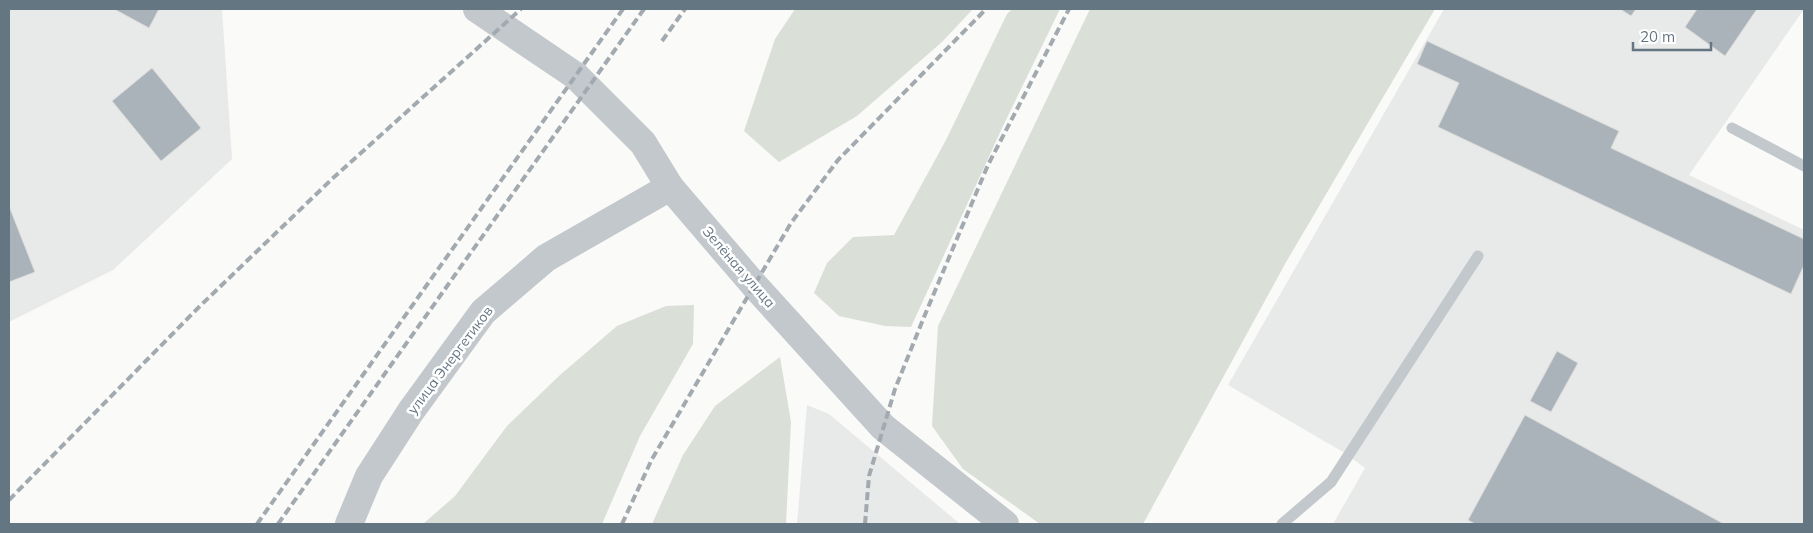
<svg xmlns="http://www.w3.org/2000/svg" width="1813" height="533" font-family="Mulish,sans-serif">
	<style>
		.built { fill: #e8e9e9 }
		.green { fill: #dadfd7 }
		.building { fill: #aab3b9; stroke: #dcdcda }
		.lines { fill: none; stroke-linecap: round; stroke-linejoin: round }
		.service { stroke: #c3c8cc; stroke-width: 11 }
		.tertiary { stroke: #c3c8cc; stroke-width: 28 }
		.rail { stroke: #a2aab0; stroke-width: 4; stroke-dasharray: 8 4; stroke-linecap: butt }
		.labels { text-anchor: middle; stroke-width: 5; stroke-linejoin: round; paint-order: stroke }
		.street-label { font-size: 14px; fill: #657683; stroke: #fff }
	</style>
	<rect width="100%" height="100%" fill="#fafaf8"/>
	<g class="built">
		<path d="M9,9H222L232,159L113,270L9,322Z"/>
		<path d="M1444,9H1804L1689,175L1804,230V524H1333L1365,468L1343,452L1228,385Z"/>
		<path d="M807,405L829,414L960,524H797Z"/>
	</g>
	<g class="green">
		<path d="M795,9H973L942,42L857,116L779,162L744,131L775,39Z"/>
		<path d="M1012,9H1060L1003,126L911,327L885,326L839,316L814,293L827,263L853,237L894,235L946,140L1007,14Z"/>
		<path d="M1090,9H1435L1285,264L1143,524H1040L963,469L932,426L938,326Z"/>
		<path d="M694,305L693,344L640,436L602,524H423L455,496L507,426L560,375L617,326L666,306Z"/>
		<path d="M780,357L791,422L786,524H652L683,455L715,406Z"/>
	</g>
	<g class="building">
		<path d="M114,9H159L149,28Z"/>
		<path d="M1620,9H1636L1631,16Z"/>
		<path d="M1697,9H1757L1725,56L1685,27Z"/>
		<path d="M1427,41L1619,131L1611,148L1804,239V265L1791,294L1438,127L1459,83L1417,64Z"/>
		<path d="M152,68L201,128L161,161L112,101Z"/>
		<path d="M9,206L35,272L9,282Z"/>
		<path d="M1557,351L1578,363L1551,412L1530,401Z"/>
		<path d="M1525,415L1724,524H1475L1468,520Z"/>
	</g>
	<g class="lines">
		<g class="service">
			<path d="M1732,128L1804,166"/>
			<path d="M1282,524L1331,482L1478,256"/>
		</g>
		<g class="tertiary">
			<path d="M477,9L576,76L643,143L670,187L754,285L883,427L1005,524"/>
			<path d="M349,524L369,476L411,411L483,312L546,258L670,187"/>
		</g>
		<g class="rail">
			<path d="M662,41L685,9"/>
			<path d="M9,500L199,307L332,179L521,9"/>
			<path d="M257,524L623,9"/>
			<path d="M278,524L644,9"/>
			<path d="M622,524L652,459L791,223L838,160L986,9"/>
			<path d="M865,524L869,476L895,389L924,317L988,165L1069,9"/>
		</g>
	</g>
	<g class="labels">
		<g class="street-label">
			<text transform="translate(739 267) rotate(49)" y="5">Зелёная улица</text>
			<text transform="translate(450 360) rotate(-53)" y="5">улица Энергетиков</text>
		</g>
	</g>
	<rect width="1813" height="533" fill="none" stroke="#657683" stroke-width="20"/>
	<path d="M1633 42v8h78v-8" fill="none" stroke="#657683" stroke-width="2.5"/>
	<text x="1640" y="42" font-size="15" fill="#657683" stroke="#ffffff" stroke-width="4" paint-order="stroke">20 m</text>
</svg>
